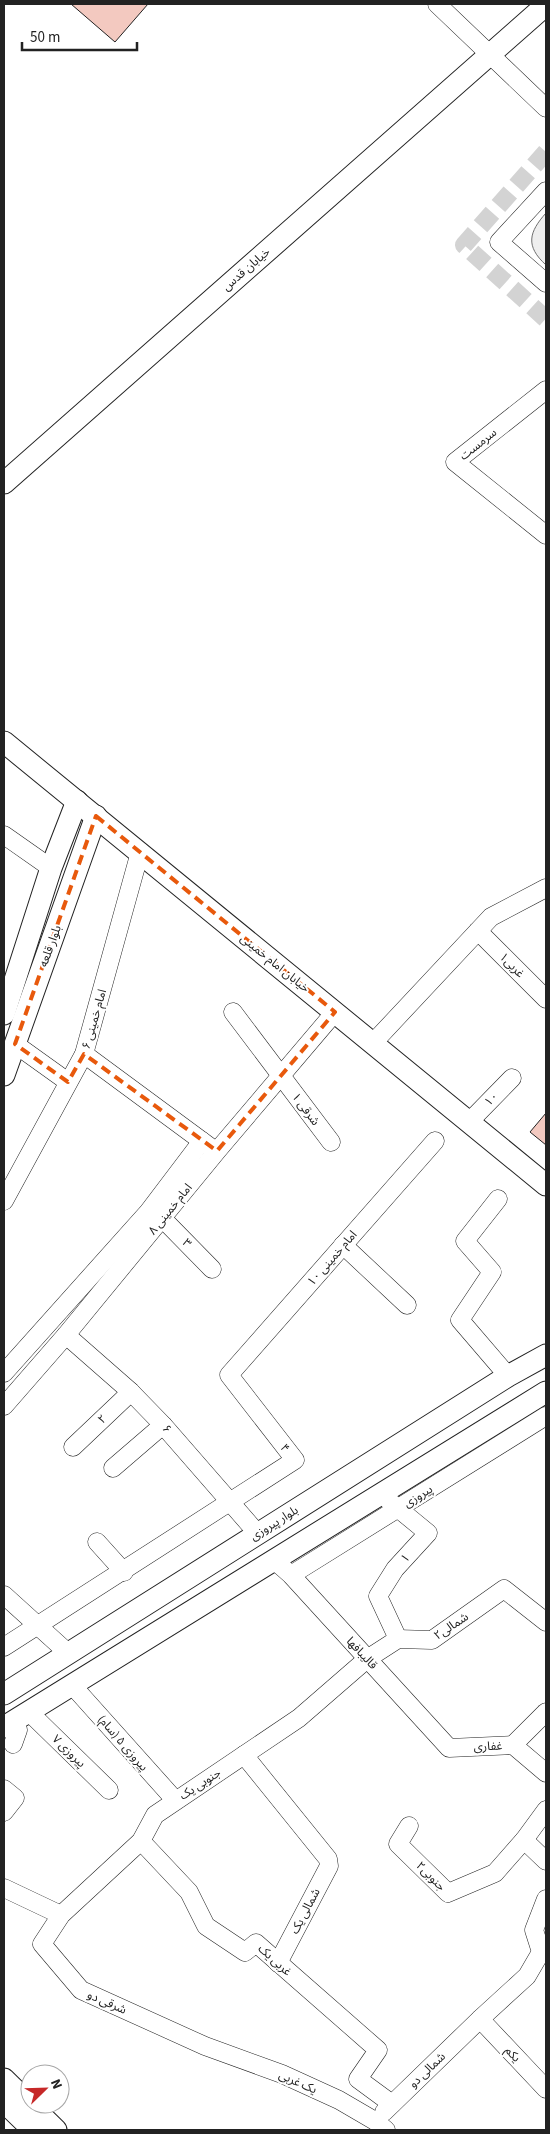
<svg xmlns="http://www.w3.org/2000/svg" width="550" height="2134" font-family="'Source Sans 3','Noto Sans Arabic',sans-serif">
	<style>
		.green { fill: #eee; stroke: #6f6f6f }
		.building { fill: #f3c9c0; stroke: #222 }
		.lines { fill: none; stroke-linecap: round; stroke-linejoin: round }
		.minor-tunnel { stroke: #d3d3d3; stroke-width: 18; stroke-dasharray: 18 9; stroke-linecap: butt }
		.minor-casing { stroke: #222; stroke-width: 19 }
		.major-casing { stroke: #222; stroke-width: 23 }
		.minor { stroke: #fff; stroke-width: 18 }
		.major { stroke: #fff; stroke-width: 21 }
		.marked { fill: none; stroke: #e8590c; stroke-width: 4; stroke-dasharray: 10 6; stroke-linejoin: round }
		.labels { text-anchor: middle; stroke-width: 4; stroke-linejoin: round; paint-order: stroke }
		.street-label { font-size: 12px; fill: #222; stroke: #fff }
	</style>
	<rect width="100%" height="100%" fill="#fff"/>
	<path class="green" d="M546,213V265C525,246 529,232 546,213Z"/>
	<g class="building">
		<path d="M71,4H148L115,42Z"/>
		<path d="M546,1113V1145L530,1132Z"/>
	</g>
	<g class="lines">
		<path class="minor-tunnel" d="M546,152L464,245L546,319"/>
		<g class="minor-casing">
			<g id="minor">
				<path d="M437,4L546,108"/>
				<path d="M546,191L499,242L546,283"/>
				<path d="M546,390L455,462L546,535"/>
				<path d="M4,835L51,868"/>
				<path d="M478,931L546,999"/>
				<path d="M233,1012L331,1142"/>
				<path d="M373,1043L491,917L546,888"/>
				<path d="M15,1044L68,1082"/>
				<path d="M84,1054L210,1147"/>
				<path d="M470,1121L512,1078"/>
				<path d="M498,1199L465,1241L492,1272L460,1320L508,1376"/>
				<path d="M4,1201L84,1054L140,852"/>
				<path d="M162,1218L212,1269"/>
				<path d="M343,1245L407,1305"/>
				<path d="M66,1335L131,1392L163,1425L258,1534"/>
				<path d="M4,1373L149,1211L202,1141"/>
				<path d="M4,1406L66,1335L217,1151L335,1012"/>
				<path d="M73,1447L131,1392"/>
				<path d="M113,1468L163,1425"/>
				<path d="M389,1501L428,1533L395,1569L378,1596L398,1639"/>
				<path d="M97,1542L124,1572"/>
				<path d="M274,1560L291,1575L449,1748L513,1745L546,1773"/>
				<path d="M291,1575L546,1416"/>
				<path d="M4,1595L68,1653"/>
				<path d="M4,1647L295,1460L229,1375L435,1141"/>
				<path d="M72,1685L175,1800"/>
				<path d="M29,1712L109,1790"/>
				<path d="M12,1722L18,1730L13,1744"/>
				<path d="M513,1745L546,1712"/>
				<path d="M244,1755L328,1859L329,1866L278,1963"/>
				<path d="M4,1789L15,1798L4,1812"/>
				<path d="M409,1826L398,1844L448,1893L495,1873L524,1840L546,1810"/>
				<path d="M524,1840L546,1861"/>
				<path d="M141,1841L189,1892L206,1926L245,1952L256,1943L378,2050L358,2079L392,2104"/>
				<path d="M4,1888L61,1915"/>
				<path d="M480,2019L546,2089"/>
				<path d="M384,2112L480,2019L527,1976L541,1952L534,1930L546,1899"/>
				<path d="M386,2130L375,2121L339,2100L282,2074L205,2046L81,1990L42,1944L61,1915L141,1841L155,1815L299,1718L367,1659L398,1639L432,1640L504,1589L546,1622"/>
			</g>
		</g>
		<g class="major-casing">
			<g id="major">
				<path d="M4,483L546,5"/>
				<path d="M4,742L546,1185"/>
				<path d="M4,1014L51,868L77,801"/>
				<path d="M4,1075L96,816"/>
				<path d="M4,1694L508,1376L546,1355"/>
				<path d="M4,1727L546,1392"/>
				<path d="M4,2079L56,2130"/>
				<path d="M4,2102L33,2130"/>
			</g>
		</g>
		<use href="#minor" class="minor"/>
		<use href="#major" class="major"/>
	</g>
	<path class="marked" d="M96,816L335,1012L217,1151L84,1054L68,1082L15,1044Z"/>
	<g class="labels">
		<g class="street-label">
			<text transform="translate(246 269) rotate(-41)" y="4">خیابان قدس</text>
			<text transform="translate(478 444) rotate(-38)" y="4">سرمست</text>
			<text transform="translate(50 946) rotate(-70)" y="4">بلوار قلعه</text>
			<text transform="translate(275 963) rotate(39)" y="4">خیابان امام خمینی</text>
			<text transform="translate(512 965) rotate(45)" y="4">غربی۱</text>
			<text transform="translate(94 1019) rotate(-74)" y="4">امام خمینی ۶</text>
			<text transform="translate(491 1099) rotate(-46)" y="4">۱۰</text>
			<text transform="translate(306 1109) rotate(53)" y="4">۱ شرقی</text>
			<text transform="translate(170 1209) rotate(-51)" y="4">امام خمینی ۸</text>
			<text transform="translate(187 1243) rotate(46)" y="4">۳</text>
			<text transform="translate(332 1258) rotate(-49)" y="4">امام خمینی ۱۰</text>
			<text transform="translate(102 1419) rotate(-43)" y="4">۲</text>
			<text transform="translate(167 1429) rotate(48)" y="4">۶</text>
			<text transform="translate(285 1448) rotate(52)" y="4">۴</text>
			<text transform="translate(418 1496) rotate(-32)" y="4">پیروزی</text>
			<text transform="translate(274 1523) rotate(-32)" y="4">بلوار پیروزی</text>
			<text transform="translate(405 1558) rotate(-48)" y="4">۱</text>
			<text transform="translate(451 1626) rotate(-34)" y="4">شمالی۲</text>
			<text transform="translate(362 1653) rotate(47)" y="4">قالیبافها</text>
			<text transform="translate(123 1743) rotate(49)" y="4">پیروزی ۵ (سام)</text>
			<text transform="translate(488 1746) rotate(-2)" y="4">غفاری</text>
			<text transform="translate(69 1751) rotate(44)" y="4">پیروزی ۷</text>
			<text transform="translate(200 1784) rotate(-33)" y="4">جنوبی یک</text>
			<text transform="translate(431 1876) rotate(45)" y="4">جنوبی۲</text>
			<text transform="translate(305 1911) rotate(-62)" y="4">شمالی یک</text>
			<text transform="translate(275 1960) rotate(42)" y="4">غربی یک</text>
			<text transform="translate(107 2002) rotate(24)" y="4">شرقی دو</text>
			<text transform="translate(513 2054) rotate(47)" y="4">یکم</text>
			<text transform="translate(427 2070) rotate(-44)" y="4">شمالی دو</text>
			<text transform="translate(298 2082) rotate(24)" y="4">یک غربی</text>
		</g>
	</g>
	<rect width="550" height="2134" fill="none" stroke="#222222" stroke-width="10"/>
	<g transform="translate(45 2089) rotate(67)"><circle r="24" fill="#ffffff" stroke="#a7a7a7"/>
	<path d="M0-4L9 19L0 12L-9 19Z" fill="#c62828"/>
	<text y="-8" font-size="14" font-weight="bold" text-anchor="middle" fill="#222222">N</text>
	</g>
	<path d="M22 42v8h115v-8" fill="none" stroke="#222222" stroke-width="2.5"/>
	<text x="30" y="42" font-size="15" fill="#222222" stroke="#ffffff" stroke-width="4" paint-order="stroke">50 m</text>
</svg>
